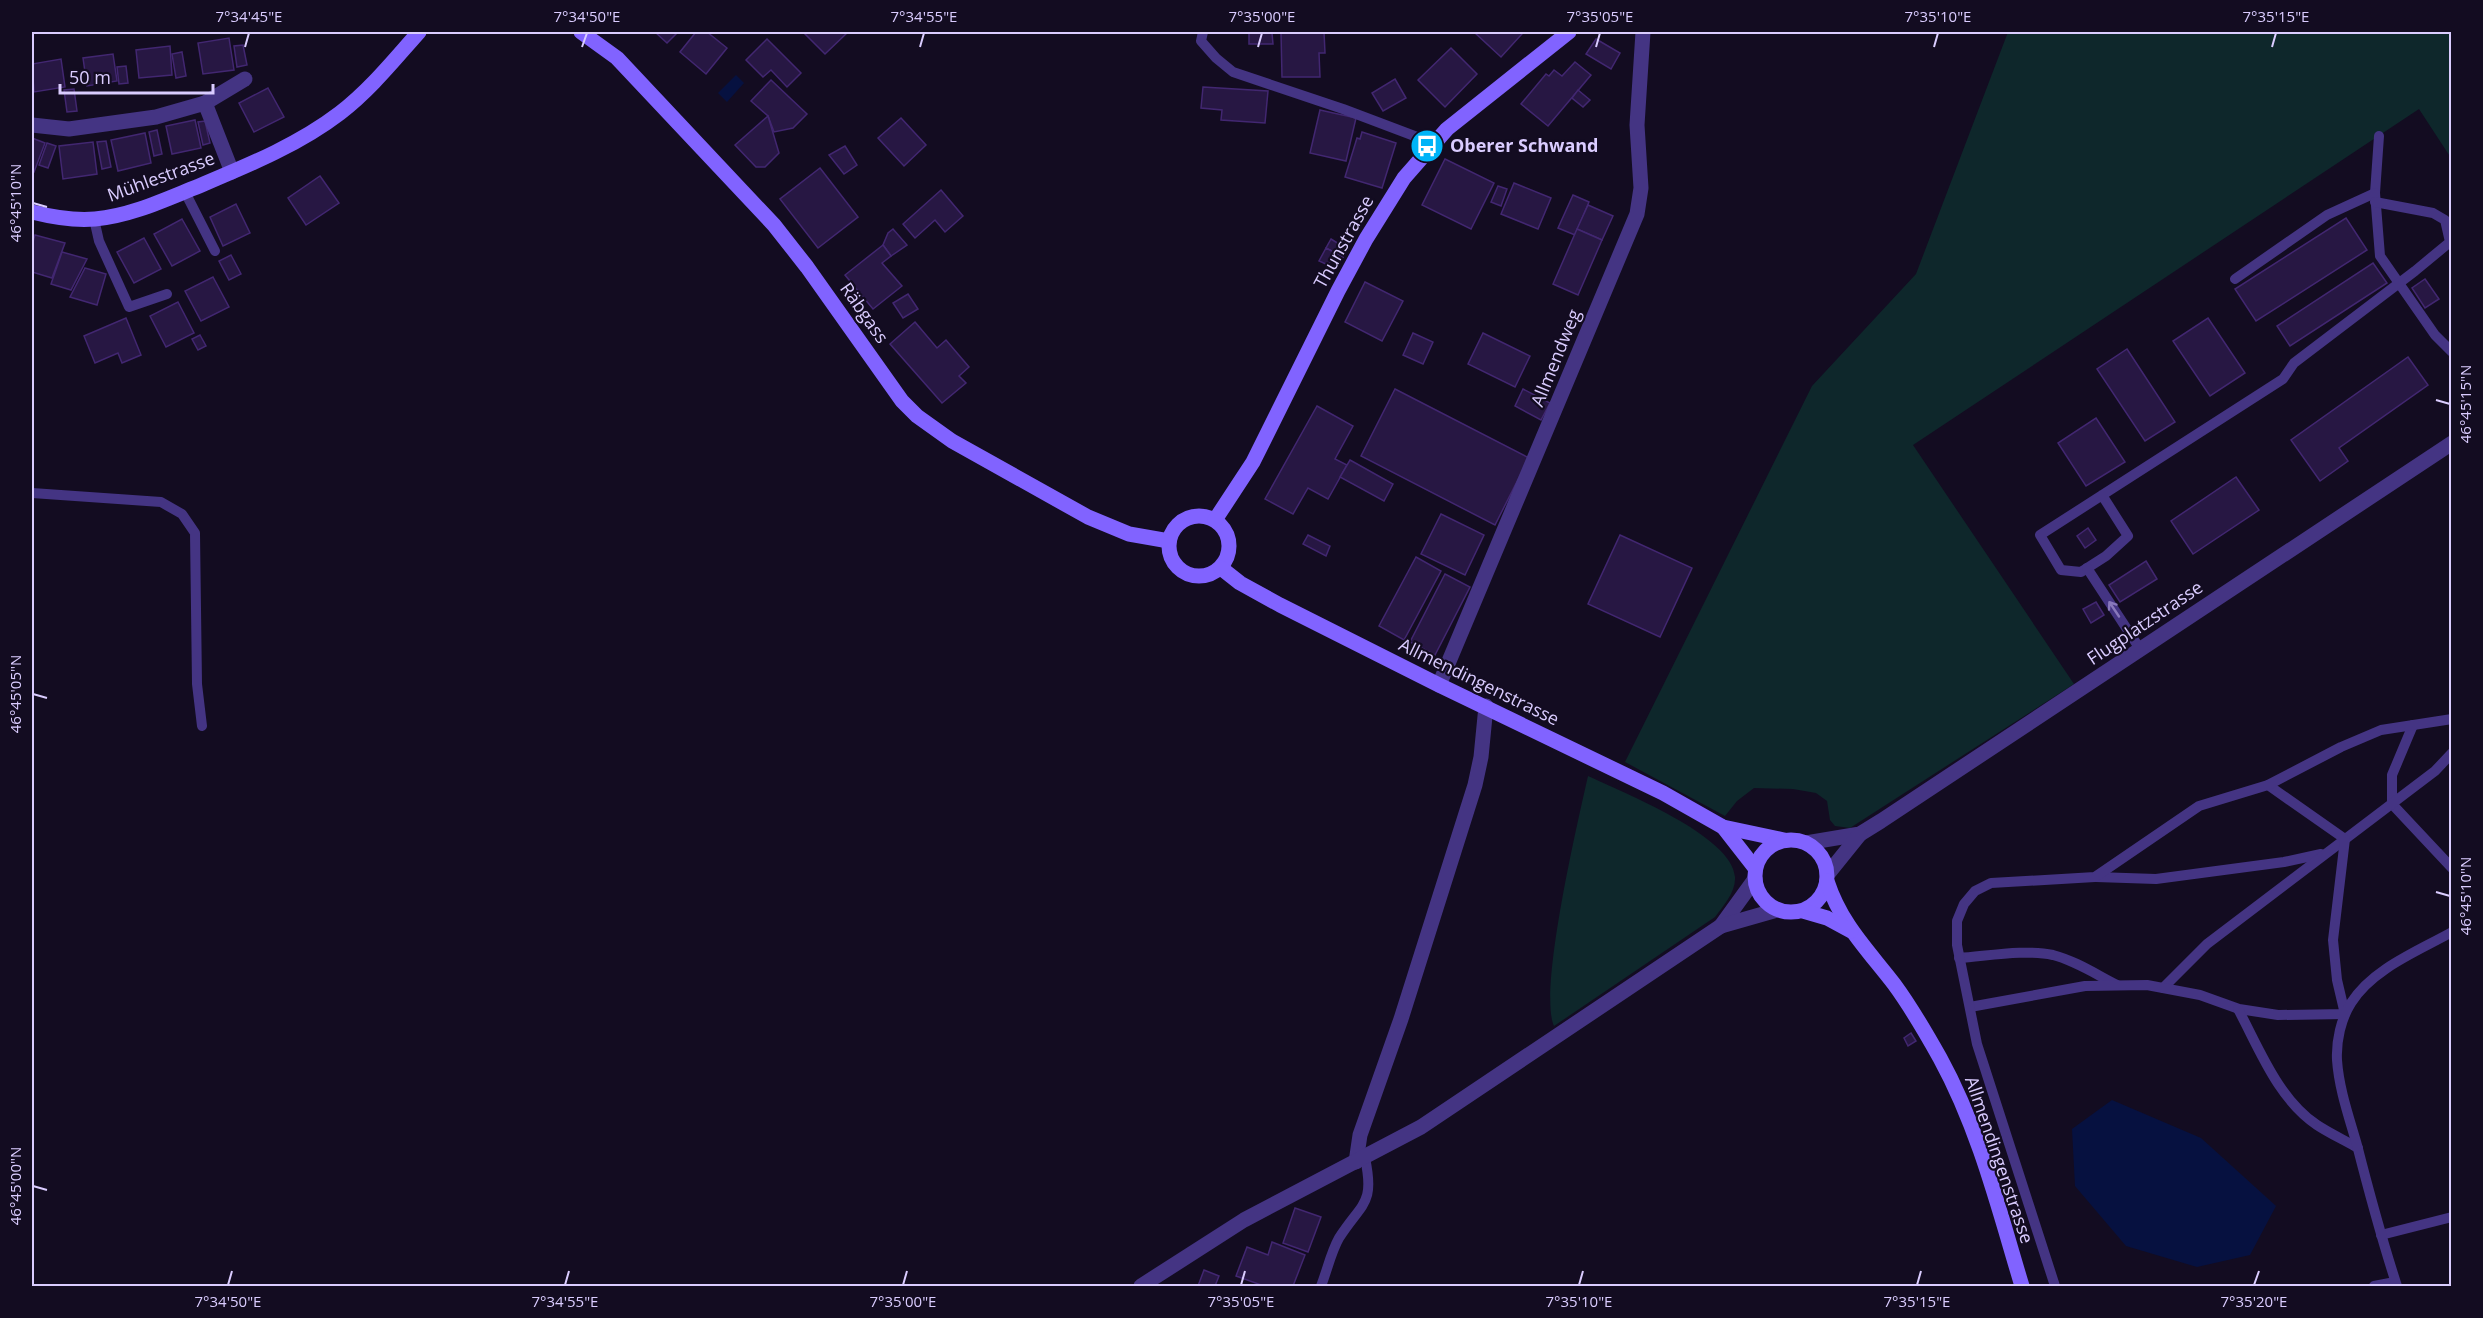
<svg xmlns="http://www.w3.org/2000/svg" width="2483" height="1318" font-family="'Open Sans',sans-serif">
	<style>
		.green { fill: #0e272b }
		.water { fill: #061140 }
		.building { fill: #271743; stroke: #422771; stroke-width: 1.5 }
		.lines { fill: none; stroke-linecap: round; stroke-linejoin: round }
		.lane { stroke: #443483; stroke-width: 10 }
		.street { stroke: #443483; stroke-width: 15 }
		.secondary { stroke: #8163ff; stroke-width: 15 }
		.oneway { stroke: #8878bb }
		.ticks { fill: none; stroke: #daccff; stroke-width: 2 }
		.labels { text-anchor: middle; stroke-width: 4.5; stroke-linejoin: round; paint-order: stroke }
		.poi-label { font-size: 18px; font-weight: bold; fill: #daccff; stroke: #130c21; text-anchor: start }
		.street-label { font-size: 18px; fill: #daccff; stroke: #130c21 }
		.neatline { fill: none; stroke: #daccff; stroke-width: 2 }
		.ticks-label { font-size: 15px; text-anchor: middle; fill: #daccff }
	</style>
	<rect width="100%" height="100%" fill="#130c21"/>
	<g class="green">
		<path d="M2008,32H2451V158L2419,109L1913,445L2074,684L1850,828L1835,826L1830,820L1827,801L1816,793L1793,789L1754,788L1737,801L1725,816L1625,762L1812,386L1916,274Z"/>
		<path d="M1588,776C1622,792 1733,836 1735,877C1736,892 1723,906 1715,917L1554,1026C1538,991 1578,821 1588,776Z"/>
	</g>
	<g class="water">
		<path d="M736,75L744,83L727,102L718,93Z"/>
		<path d="M2112,1100L2201,1138L2276,1206L2250,1255L2197,1267L2126,1246L2075,1186L2072,1129Z"/>
	</g>
	<g class="building">
		<path d="M655,32H678L667,43Z"/>
		<path d="M696,32H707L727,48L706,74L680,52Z"/>
		<path d="M803,32H848L825,54Z"/>
		<path d="M1249,32H1324L1325,53H1319L1320,77H1282L1281,33H1272L1273,44H1249Z"/>
		<path d="M1474,32H1519L1522,34L1501,57Z"/>
		<path d="M229,38L234,70L203,74L198,43Z"/>
		<path d="M767,39L801,73L787,87L771,70L763,77L746,60Z"/>
		<path d="M1596,39L1620,53L1611,69L1586,54Z"/>
		<path d="M243,45L247,65L237,67L234,46Z"/>
		<path d="M170,46L172,75L139,78L136,50Z"/>
		<path d="M1451,48L1477,74L1445,107L1418,80Z"/>
		<path d="M182,52L186,76L176,78L172,54Z"/>
		<path d="M113,54L117,81L87,86L83,58Z"/>
		<path d="M61,59L65,87L34,92L32,64Z"/>
		<path d="M1575,62L1591,75L1548,126L1521,104L1546,74L1549,76L1554,70L1562,76Z"/>
		<path d="M126,66L128,83L119,84L117,67Z"/>
		<path d="M1395,79L1406,98L1383,111L1372,93Z"/>
		<path d="M771,80L807,114L793,128L774,132L768,116L751,101Z"/>
		<path d="M1203,87L1268,91L1265,123L1221,120L1222,110L1201,108Z"/>
		<path d="M268,88L284,117L254,132L239,103Z"/>
		<path d="M74,89L77,111L67,112L64,90Z"/>
		<path d="M1578,90L1590,100L1583,107L1572,98Z"/>
		<path d="M1320,110L1356,118L1346,161L1310,153Z"/>
		<path d="M768,116L779,153L765,167H756L735,145Z"/>
		<path d="M901,118L926,145L904,166L878,138Z"/>
		<path d="M195,120L201,148L172,154L166,126Z"/>
		<path d="M205,121L210,143L203,145L198,122Z"/>
		<path d="M157,130L162,154L154,156L149,132Z"/>
		<path d="M1362,132L1396,143L1382,188L1345,177L1357,138L1360,139Z"/>
		<path d="M145,133L151,163L118,171L111,140Z"/>
		<path d="M32,138L45,143L34,172L32,171Z"/>
		<path d="M106,141L111,167L102,169L97,142Z"/>
		<path d="M93,142L97,174L63,179L59,146Z"/>
		<path d="M47,143L56,146L48,168L39,165Z"/>
		<path d="M845,146L857,165L844,174L829,155Z"/>
		<path d="M1445,159L1494,183L1471,229L1422,205Z"/>
		<path d="M820,168L858,217L818,248L780,199Z"/>
		<path d="M320,176L339,203L306,225L288,198Z"/>
		<path d="M1514,183L1551,198L1538,229L1501,214Z"/>
		<path d="M1498,186L1507,189L1501,206L1491,202Z"/>
		<path d="M941,190L963,216L945,232L935,220L915,238L903,224Z"/>
		<path d="M1573,195L1589,202L1575,235L1558,228Z"/>
		<path d="M236,204L250,233L223,246L210,217Z"/>
		<path d="M1588,205L1613,216L1602,240L1577,229Z"/>
		<path d="M2346,218L2367,250L2256,321L2235,289Z"/>
		<path d="M182,219L200,251L172,266L154,234Z"/>
		<path d="M893,229L907,245L891,256L883,245L888,233Z"/>
		<path d="M1577,229L1602,240L1578,295L1553,284Z"/>
		<path d="M35,235L65,243L52,278L32,272V245Z"/>
		<path d="M144,238L161,269L134,283L117,252Z"/>
		<path d="M1331,239L1347,249L1343,257L1326,248Z"/>
		<path d="M883,245L891,256L882,263L902,286L873,309L845,275Z"/>
		<path d="M1326,248L1343,257L1339,264L1331,260L1328,265L1319,261Z"/>
		<path d="M62,252L87,259L71,290L51,284Z"/>
		<path d="M231,255L241,274L229,280L219,261Z"/>
		<path d="M2373,263L2387,283L2290,346L2277,326Z"/>
		<path d="M85,268L106,274L97,305L70,297Z"/>
		<path d="M213,277L229,307L201,321L185,291Z"/>
		<path d="M2425,279L2439,299L2425,308L2412,288Z"/>
		<path d="M1365,282L1403,301L1382,341L1345,322Z"/>
		<path d="M908,294L918,309L903,318L893,303Z"/>
		<path d="M178,302L194,333L166,347L150,316Z"/>
		<path d="M126,318L141,355L122,363L118,353L95,363L84,336Z"/>
		<path d="M2208,318L2245,373L2210,396L2173,341Z"/>
		<path d="M915,322L937,348L946,340L969,367L959,376L966,383L942,403L890,344Z"/>
		<path d="M1413,333L1433,342L1423,364L1403,355Z"/>
		<path d="M1483,333L1530,356L1515,387L1468,364Z"/>
		<path d="M200,335L206,346L198,350L192,339Z"/>
		<path d="M2127,349L2175,422L2145,441L2097,369Z"/>
		<path d="M2408,357L2428,385L2339,448L2348,461L2320,481L2291,440Z"/>
		<path d="M1395,389L1529,458L1495,525L1361,456Z"/>
		<path d="M1523,389L1550,403L1541,420L1515,406Z"/>
		<path d="M1317,406L1353,426L1335,459L1347,465L1328,499L1308,488L1293,514L1265,499Z"/>
		<path d="M2096,418L2125,462L2086,486L2058,443Z"/>
		<path d="M1350,460L1393,484L1384,501L1340,477Z"/>
		<path d="M2236,477L2259,510L2193,554L2171,521Z"/>
		<path d="M1441,514L1484,535L1465,575L1421,554Z"/>
		<path d="M2088,528L2096,540L2085,548L2077,536Z"/>
		<path d="M1308,535L1330,546L1326,556L1303,544Z"/>
		<path d="M1620,535L1692,568L1660,637L1588,604Z"/>
		<path d="M1416,557L1441,571L1404,640L1379,626Z"/>
		<path d="M2146,561L2157,579L2120,602L2109,585Z"/>
		<path d="M1445,574L1470,587L1435,655L1410,642Z"/>
		<path d="M2096,602L2104,615L2091,623L2083,609Z"/>
		<path d="M1911,1033L1916,1041L1908,1046L1904,1038Z"/>
		<path d="M1295,1208L1321,1217L1308,1252L1283,1243Z"/>
		<path d="M1272,1242L1305,1255L1293,1286H1264L1236,1276L1247,1247L1268,1255Z"/>
		<path d="M1204,1270L1219,1276L1215,1286H1198Z"/>
	</g>
	<g class="lines">
		<g class="lane">
			<path d="M1203,32L1201,41L1216,58L1233,72L1343,109L1433,143"/>
			<path d="M2379,136L2375,193L2380,256L2435,335L2452,352"/>
			<path d="M185,192L215,251"/>
			<path d="M94,219L99,241L129,307L167,294"/>
			<path d="M2235,279L2327,215L2375,193"/>
			<path d="M32,493L161,502L182,514L195,533L197,684L202,726"/>
			<path d="M2102,495L2128,536L2106,556L2081,572L2061,570L2040,535L2283,379L2294,363L2415,271L2450,242L2445,220L2433,213L2375,202"/>
			<path d="M2087,568L2140,649"/>
			<path d="M2413,725L2392,775V804L2452,868"/>
			<path d="M2096,877L2156,879L2284,862L2321,854"/>
			<path d="M1959,958C1988,956 2026,949 2053,955C2076,961 2097,975 2117,985"/>
			<path d="M2163,988L2207,944L2435,771L2452,753"/>
			<path d="M1970,1007L2085,986L2147,985L2200,995L2239,1009L2278,1015L2345,1014L2337,980L2333,940L2345,839L2268,785"/>
			<path d="M2238,1009C2259,1048 2278,1099 2317,1125C2329,1133 2344,1140 2358,1148"/>
			<path d="M2381,1235L2452,1217"/>
			<path d="M1321,1286C1327,1271 1331,1252 1339,1238C1362,1202 1375,1205 1365,1158"/>
			<path d="M2055,1286L1977,1044L1957,945V921L1964,904L1975,891L1991,883L2095,877L2199,806L2268,785L2341,747L2381,730L2452,719"/>
			<path d="M2374,1286L2395,1282"/>
			<path d="M2397,1286C2382,1240 2369,1192 2357,1145C2349,1117 2339,1089 2337,1060C2336,1041 2341,1019 2351,1003C2372,969 2418,951 2452,932"/>
		</g>
		<g class="street">
			<path d="M205,103L245,79"/>
			<path d="M32,125L69,129L156,117L205,103L232,172"/>
			<path d="M1439,685L1637,214L1641,188L1637,125L1643,32"/>
			<path d="M1806,843L1860,834L1881,821L2452,443"/>
			<path d="M1827,875L1860,834"/>
			<path d="M1721,926L1755,879"/>
			<path d="M1356,1162L1360,1135L1401,1019L1475,785L1481,757L1486,706"/>
			<path d="M1141,1286L1244,1220L1421,1127L1721,926L1777,910"/>
		</g>
		<g class="secondary">
			<path d="M581,32L617,58L774,225L807,267L902,401L917,416L952,441L1088,517L1129,534L1169,541"/>
			<path d="M32,212C52,217 73,221 95,219C129,216 162,201 194,188C244,167 297,146 340,113C370,90 394,60 419,32"/>
			<circle cx="1199" cy="546" r="30"/>
			<path d="M1215,520L1253,462L1338,291L1366,239L1404,178L1447,129L1569,32"/>
			<path d="M1221,568L1240,583L1280,605L1439,685L1663,793L1723,827L1784,840"/>
			<path d="M1723,827L1755,868"/>
			<circle cx="1791" cy="876" r="36"/>
			<path d="M1827,881C1841,924 1867,949 1894,984C1911,1007 1926,1033 1940,1058C1979,1129 1999,1210 2022,1286"/>
			<path d="M1803,911L1827,918L1851,931"/>
		</g>
	</g>
	<defs><path id="oneway-shaft" d="M-6 0H5M1.5-3L5.5 0L1.5 3" fill="none" stroke-width="1.6" stroke-linecap="round" stroke-linejoin="round" transform="scale(1.5)"/></defs>
	<use class="oneway" href="#oneway-shaft" transform="translate(2114 609) rotate(-124)"/>
	<path class="ticks" d="M245,47L249,33M582,47L587,33M920,47L924,33M1258,47L1262,33M1596,47L1600,33M1934,47L1938,33M2272,47L2276,33M33,203L47,207M2436,400L2450,404M33,694L47,698M2436,892L2450,896M33,1186L47,1190M228,1285L232,1271M565,1285L569,1271M903,1285L907,1271M1241,1285L1245,1271M1579,1285L1583,1271M1917,1285L1921,1271M2254,1285L2259,1271"/>
	<defs>
		<g id="bus-disc" transform="scale(1.725)"><circle r="9.5" fill="#00b4f7" stroke="#130c21"/><path d="M-5-6H5V4H4V6H2V4H-2V6H-4V4H-5ZM-3.5-4V0h7V-4ZM-3.5 1.2v1.5H-2V1.2ZM2 1.2v1.5H3.5V1.2Z" fill="#fff"/></g>
	</defs>
	<g fill-rule="evenodd">
		<use href="#bus-disc" x="1427" y="146"/>
	</g>
	<g class="labels">
		<g class="poi-label">
			<text x="1450" y="152">Oberer Schwand</text>
		</g>
		<g class="street-label">
			<text transform="translate(161 177) rotate(-20)" y="6">Mühlestrasse</text>
			<text transform="translate(1344 242) rotate(-61)" y="6">Thunstrasse</text>
			<text transform="translate(864 313) rotate(55)" y="6">Räbgass</text>
			<text transform="translate(1556 358) rotate(-68)" y="6">Allmendweg</text>
			<text transform="translate(2145 623) rotate(-34)" y="6">Flugplatzstrasse</text>
			<text transform="translate(1479 682) rotate(26)" y="6">Allmendingenstrasse</text>
			<text transform="translate(1999 1160) rotate(71)" y="6">Allmendingenstrasse</text>
		</g>
	</g>
	<rect width="2483" height="1318" fill="none" stroke="#130c21" stroke-width="66"/>
	<path d="M60 84v9h153v-9" fill="none" stroke="#daccff" stroke-width="3"/>
	<text x="69" y="84" font-size="18" fill="#daccff" stroke="#130c21" stroke-width="4.5" paint-order="stroke">50 m</text>
	<rect x="33" y="33" width="2417" height="1252" class="neatline"/>
	<g class="ticks-label">
		<text x="249" y="22">7°34'45"E</text>
		<text x="587" y="22">7°34'50"E</text>
		<text x="924" y="22">7°34'55"E</text>
		<text x="1262" y="22">7°35'00"E</text>
		<text x="1600" y="22">7°35'05"E</text>
		<text x="1938" y="22">7°35'10"E</text>
		<text x="2276" y="22">7°35'15"E</text>
		<text transform="translate(16 203) rotate(-90)" y="5">46°45'10"N</text>
		<text transform="translate(2466 404) rotate(-90)" y="5">46°45'15"N</text>
		<text transform="translate(16 694) rotate(-90)" y="5">46°45'05"N</text>
		<text transform="translate(2466 896) rotate(-90)" y="5">46°45'10"N</text>
		<text transform="translate(16 1186) rotate(-90)" y="5">46°45'00"N</text>
		<text x="228" y="1307">7°34'50"E</text>
		<text x="565" y="1307">7°34'55"E</text>
		<text x="903" y="1307">7°35'00"E</text>
		<text x="1241" y="1307">7°35'05"E</text>
		<text x="1579" y="1307">7°35'10"E</text>
		<text x="1917" y="1307">7°35'15"E</text>
		<text x="2254" y="1307">7°35'20"E</text>
	</g>
</svg>
